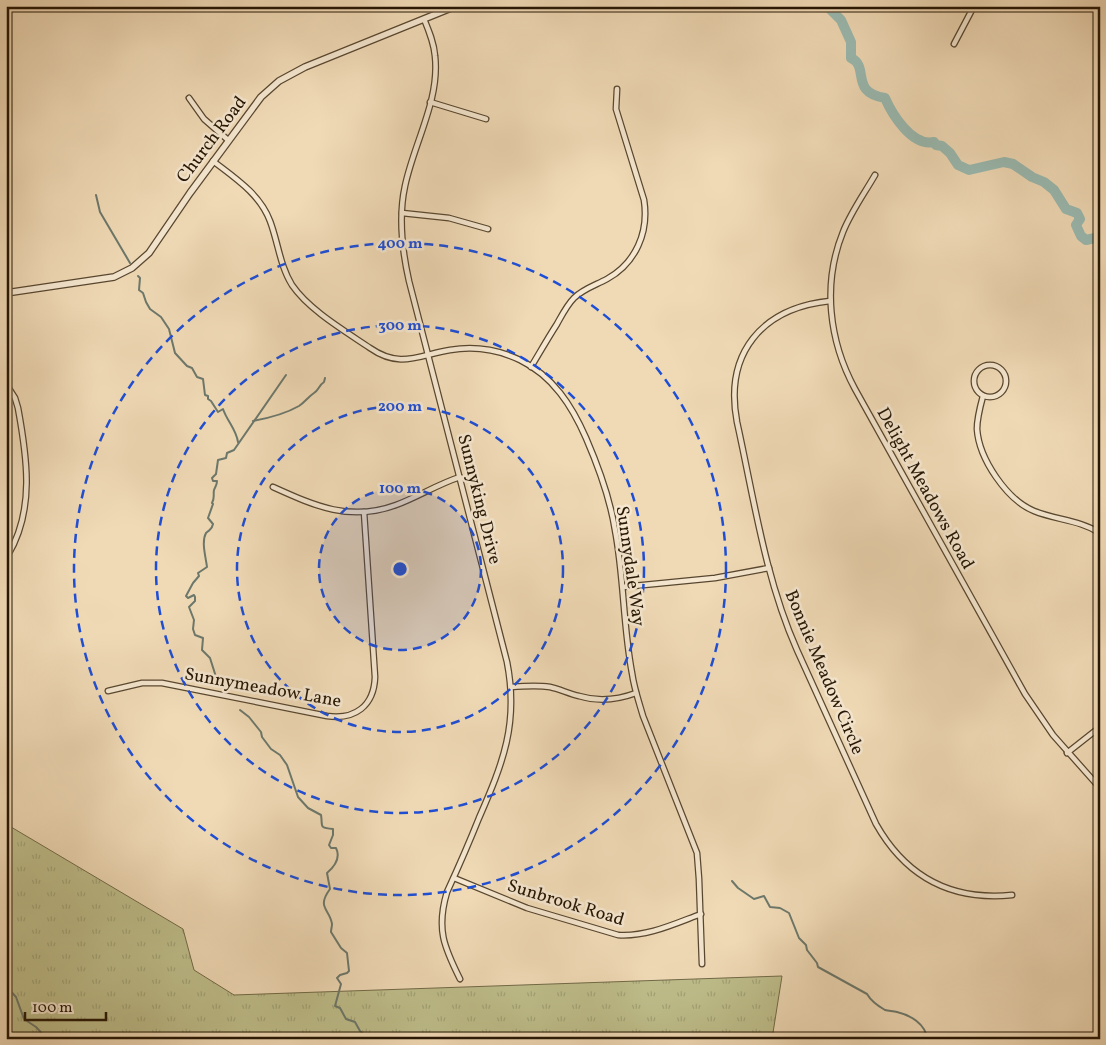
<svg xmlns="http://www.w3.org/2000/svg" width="1106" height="1045" font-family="Vollkorn,serif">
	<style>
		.park { fill: url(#park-tufts); stroke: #726a48 }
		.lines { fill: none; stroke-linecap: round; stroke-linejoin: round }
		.stream { stroke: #6c786c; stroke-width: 2 }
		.river { stroke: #9abab1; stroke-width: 10 }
		.minor-casing { stroke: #584730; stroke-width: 7 }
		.tertiary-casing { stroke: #584730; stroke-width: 8 }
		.minor { stroke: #f5e7d0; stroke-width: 4.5 }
		.tertiary { stroke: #f5e7d0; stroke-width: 5.5 }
		.ring { fill: none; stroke: #1d4ed8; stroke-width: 2.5; stroke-dasharray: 9 6 }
		.labels { text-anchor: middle; stroke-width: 5; stroke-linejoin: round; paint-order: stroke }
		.street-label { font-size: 18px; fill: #261604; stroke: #f5e7d0 }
		.centre { fill: #1d4ed8; stroke: #f5e7d0; stroke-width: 2.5 }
		.ring-label { font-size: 15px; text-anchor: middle; font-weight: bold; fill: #1d4ed8; stroke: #f5e7d0; stroke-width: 5; stroke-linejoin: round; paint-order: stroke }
	</style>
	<defs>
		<pattern id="park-tufts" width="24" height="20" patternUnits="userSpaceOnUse" patternTransform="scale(1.25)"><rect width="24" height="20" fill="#bebe8b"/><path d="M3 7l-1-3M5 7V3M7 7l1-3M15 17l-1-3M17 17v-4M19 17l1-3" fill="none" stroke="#a3a376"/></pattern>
	</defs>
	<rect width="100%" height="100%" fill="#f0dab6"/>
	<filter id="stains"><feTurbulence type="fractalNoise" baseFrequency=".004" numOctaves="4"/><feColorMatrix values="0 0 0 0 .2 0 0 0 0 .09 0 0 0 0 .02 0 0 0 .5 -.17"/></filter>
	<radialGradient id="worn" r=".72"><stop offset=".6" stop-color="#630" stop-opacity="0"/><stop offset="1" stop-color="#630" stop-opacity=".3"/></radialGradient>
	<path class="park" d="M6,824L183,929L194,970L234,995L782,976L772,1039H6Z"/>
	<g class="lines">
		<g class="stream">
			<path d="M96,195L100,212L130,263"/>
			<path d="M138,276L140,278L139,290L143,293L146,302L150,309L161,317L169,329L175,353L187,366L192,368L197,377L203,379L205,395L208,396V399L211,401L218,412L223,409C227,421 236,429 238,442"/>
			<path d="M253,421C269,418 285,414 299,406C305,402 308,397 314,393C319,390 319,385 324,382L325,378"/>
			<path d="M217,680L210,658L202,650L203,638L195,635L193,629L194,620L189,607L195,601V597L194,595L188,598L186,596L193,583L199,576L198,573L207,567C206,558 201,542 206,533C210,529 212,530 213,524L208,518L213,504L212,503C215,498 213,495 214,490C215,487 217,485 217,481H213L212,478L216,474L218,460L226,458L227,453L234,450L286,375"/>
			<path d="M240,710L249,717L261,732L262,737L271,749L280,755L287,765L298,797L308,808L321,815C323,826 318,828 333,829V835L329,845L331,848H336C341,858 334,867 327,873L330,889C316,908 330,909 332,924C332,927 331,929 331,932L341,948L347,953L349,971L347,973L340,975L337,978L341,984L335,1006L340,1008L346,1019L355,1022L360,1031L369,1039"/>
			<path d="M732,881L738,888L754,899L764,896L770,907L780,908L789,913L799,938L806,945L807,950L817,963L818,967L867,994C871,1001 878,1006 885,1010C889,1011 893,1011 897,1012C910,1015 926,1024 927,1039"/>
			<path d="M6,986L16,997L24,1019L36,1027L47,1039"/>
		</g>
		<path class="river" d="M829,6L830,9L841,20L851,42V58C870,67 849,92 885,98C892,114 912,147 934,142L936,145L942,146L950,153L958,165L969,170L1004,162L1013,164L1032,177L1044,182L1054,190L1066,209L1077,213L1080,219L1076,225L1081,236L1086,240L1095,238L1100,241"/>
		<g class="minor-casing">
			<g id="minor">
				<path d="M424,19C429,31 434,43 435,56C440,100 414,143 405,186C398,218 402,250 409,281L507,662C519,723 503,763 479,818C469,843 458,868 447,892C436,929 444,947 460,979"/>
				<path d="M954,44L974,6"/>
				<path d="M189,98L204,119L228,140"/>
				<path d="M430,102L486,119"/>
				<path d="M213,161C235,178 260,194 270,221C278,242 280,266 292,285C309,310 345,331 370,348C400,369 419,355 450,350C474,346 499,350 520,360C553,376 572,406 586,438C599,468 610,498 615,530C624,577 623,626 632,673C634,688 639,702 643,716L697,853L699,879L702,964"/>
				<path d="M875,175C864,194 851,212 843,232C822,284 829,341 855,389L1025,694L1053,735L1100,788"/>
				<path d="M402,213L449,218L488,229"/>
				<path d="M830,301C762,308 724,353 737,422C754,499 765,578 797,650L876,824C906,877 952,901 1012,895"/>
				<circle cx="990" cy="381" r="16"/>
				<path d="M531,367C540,352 548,338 557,324C562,315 567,305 574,298C583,289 596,285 607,279C636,263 649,232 644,200L616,109L617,89"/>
				<path d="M6,384L15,398L18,408C27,457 35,510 8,555"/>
				<path d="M983,396C980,407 977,418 977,429C979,459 1007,500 1034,511C1056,520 1080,520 1100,533"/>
				<path d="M273,487C315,506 350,522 396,505C418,497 438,484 460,477"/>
				<path d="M623,587L715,578L769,568"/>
				<path d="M511,687C524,686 537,685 550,687C560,689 569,694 579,696C599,702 617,700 636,693"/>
				<path d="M108,691L142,683H162L327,716C355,720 374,706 375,677L364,512"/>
				<path d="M1067,753L1100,727"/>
				<path d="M454,878L527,908L618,935C647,937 674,924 701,914"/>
			</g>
		</g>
		<g class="tertiary-casing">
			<path id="tertiary" d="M6,293L114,277L132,268L149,253L190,193L261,97L279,81L305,67L456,6"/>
		</g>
		<use href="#minor" class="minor"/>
		<use href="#tertiary" class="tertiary"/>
	</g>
	<circle cx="400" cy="569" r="81" fill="#1d4ed8" fill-opacity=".12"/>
	<g class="ring">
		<circle cx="400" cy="569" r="81"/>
		<circle cx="400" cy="569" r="163"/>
		<circle cx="400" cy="569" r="244"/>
		<circle cx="400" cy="569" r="326"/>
	</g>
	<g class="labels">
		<g class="street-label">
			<text transform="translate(211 139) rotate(-53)" y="6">Church Road</text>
			<text transform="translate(926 488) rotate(61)" y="6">Delight Meadows Road</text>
			<text transform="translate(480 499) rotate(76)" y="6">Sunnyking Drive</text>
			<text transform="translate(631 566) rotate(82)" y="6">Sunnydale Way</text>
			<text transform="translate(825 672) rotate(67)" y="6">Bonnie Meadow Circle</text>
			<text transform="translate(263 687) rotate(10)" y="6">Sunnymeadow Lane</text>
			<text transform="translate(566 902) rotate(17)" y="6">Sunbrook Road</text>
		</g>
	</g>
	<circle cx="400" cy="569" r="8" class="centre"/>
	<g class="ring-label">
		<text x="400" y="248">400 m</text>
		<text x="400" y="330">300 m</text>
		<text x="400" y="411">200 m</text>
		<text x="400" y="493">100 m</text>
	</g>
	<rect width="1106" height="1045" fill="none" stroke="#f0dab6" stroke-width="25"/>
	<rect x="8" y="8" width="1091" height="1030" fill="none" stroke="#261604" stroke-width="2.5"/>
	<rect x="12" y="12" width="1081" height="1020" fill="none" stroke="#261604"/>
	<path d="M25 1012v8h81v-8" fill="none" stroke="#261604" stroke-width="2.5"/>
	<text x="32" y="1012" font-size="15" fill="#261604" stroke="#f5e7d0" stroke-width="4" paint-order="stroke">100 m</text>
	<rect width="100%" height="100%" filter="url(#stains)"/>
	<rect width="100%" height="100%" fill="url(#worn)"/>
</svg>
